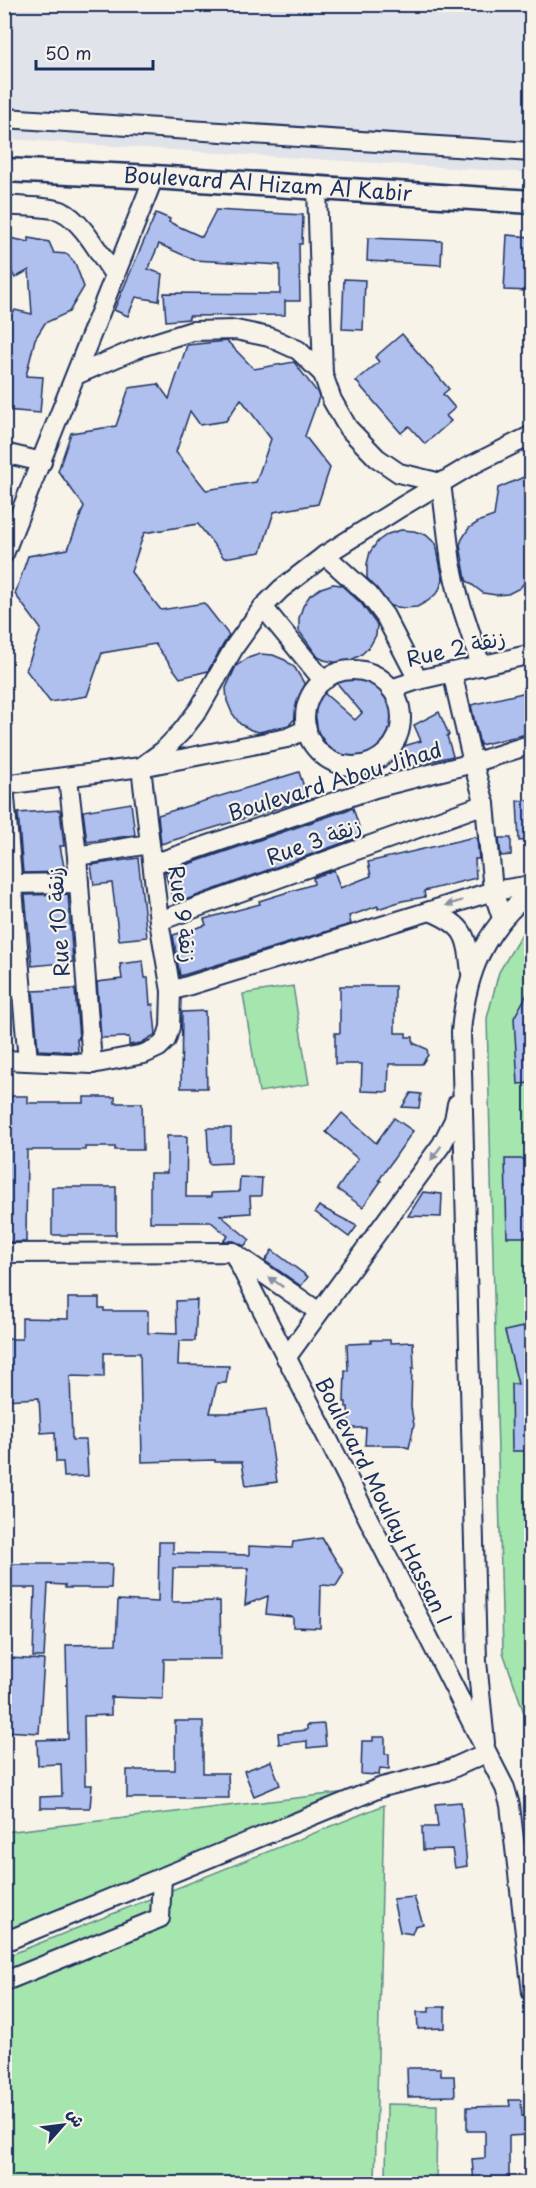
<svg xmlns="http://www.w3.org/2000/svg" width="536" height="2188" font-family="'Playpen Sans','Playpen Sans Arabic',sans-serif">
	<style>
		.built { fill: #e1e3ea }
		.green { fill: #a5e5ae; stroke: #608a86; stroke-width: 1.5 }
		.building { fill: #afbfee; stroke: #1b2f5e; stroke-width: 1.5; fill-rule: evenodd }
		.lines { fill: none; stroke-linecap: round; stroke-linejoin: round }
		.minor-casing { stroke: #1b2f5e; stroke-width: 22 }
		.major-casing { stroke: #1b2f5e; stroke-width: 27 }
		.minor { stroke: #f7f3e8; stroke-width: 18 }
		.major { stroke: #f7f3e8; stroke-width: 22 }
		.oneway { fill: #8991a3 }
		.labels { text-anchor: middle; stroke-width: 4.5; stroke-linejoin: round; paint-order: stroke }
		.street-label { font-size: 21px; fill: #1b2f5e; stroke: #f7f3e8 }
	</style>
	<rect width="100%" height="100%" fill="#f7f3e8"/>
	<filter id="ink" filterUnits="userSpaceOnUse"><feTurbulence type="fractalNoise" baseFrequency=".0167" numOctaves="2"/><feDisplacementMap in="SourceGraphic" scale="12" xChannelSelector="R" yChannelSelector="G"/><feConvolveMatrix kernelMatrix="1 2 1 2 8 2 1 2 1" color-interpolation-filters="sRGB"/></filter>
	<g filter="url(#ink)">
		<path class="built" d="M4,5H531V173L5,139Z"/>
		<g class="green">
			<path d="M531,924V1733L503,1652L487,1018L499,972L523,932Z"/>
			<path d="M293,986L309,1084L259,1092L243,994Z"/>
			<path d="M347,1792L5,1932V1832Z"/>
			<path d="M384,1805L375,2183L5,2184V1957Z"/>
			<path d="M387,2104L437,2105L436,2183H386Z"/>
		</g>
		<g class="building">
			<path d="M216,210L303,215L302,244H299L300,301H285V315L189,316V319L166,321L164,293L280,294V265L194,260L159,244L148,269L162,274L159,301L136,297L128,316L114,310L156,213L170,219L169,222L202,237Z"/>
			<path d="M507,235L531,237V291L504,290Z"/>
			<path d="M10,238L29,242V238L49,242L54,253L67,254L75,263L84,287L69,312L45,323L35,339L26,376L43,377L40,413L4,410L9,358L4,357V325L15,310L32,314L29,270L15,278L4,257V248Z"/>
			<path d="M368,238L442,241L441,265L367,261Z"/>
			<path d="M344,279L365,280L363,330L342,329Z"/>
			<path d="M402,334L449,389L443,394L455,408L446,416L451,421L425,444L409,426L401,433L356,381L379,362L375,357Z"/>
			<path d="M227,341L254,369L294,362L317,392L319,397L305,436L330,468L318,504L274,512L261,552L224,558L198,524L144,533L131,572L161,610L204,603L229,635L208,671L180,678L155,644L102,653L87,696L50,702L26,670L41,629L15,594L28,556L68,549L84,506L58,471L71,433L116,426L129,388L158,384L169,399L187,345ZM241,399L271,439L256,482L206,490L176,452L190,411L200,425L226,421Z"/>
			<path d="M531,474V574L520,588L508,594L496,595L483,593L466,580L460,545L462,539L469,528L480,521L494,516L498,488Z"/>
			<path d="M401,530L414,531L426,535L436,544L443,580L438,592L428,601L417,607L404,608L391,606L367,578V564L370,552L378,541L388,534Z"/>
			<path d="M333,584L341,585L361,603L377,625L376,635L370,646L361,655L343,664L324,660L318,657L299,631V618L303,606L310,595L321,588Z"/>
			<path d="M260,654L273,655L285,660L295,668L304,683L307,706L289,725L259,732L251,730L240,724L232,713L227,701L226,688L236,666L248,658Z"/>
			<path d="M337,678L362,679L374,684L390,703L393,716L391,729L386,741L377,750L365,755L352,757L339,754L328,747L318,732L314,705L324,693L355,720L362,713L336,682Z"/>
			<path d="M531,691V733L480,745L471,705Z"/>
			<path d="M439,712L449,735L447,736L453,756L402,768L397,748L421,741L414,725Z"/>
			<path d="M299,772L308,799L161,844L158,815Z"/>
			<path d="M531,800V840L519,841L517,801Z"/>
			<path d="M131,803L135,835L87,842L83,811Z"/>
			<path d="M353,808L362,836L174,904L165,872Z"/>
			<path d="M60,810L64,846H60L65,872L23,873L18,813Z"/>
			<path d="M474,837L477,839L479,859H475L476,878L424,891L425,897L402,901L378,909V906L349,916L351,924L180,976L173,935L206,925L204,919L260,904L259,901L314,884L313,878L334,870L340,888L371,876L368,862Z"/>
			<path d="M499,838H511V855L501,856Z"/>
			<path d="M138,858L147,937L119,940L112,883L94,885L91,865Z"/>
			<path d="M68,894L73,962L32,966L25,895Z"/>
			<path d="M143,961L145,978H148L150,1005L153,1004L156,1034L141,1043L129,1045V1037L101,1038L97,982L122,979L120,964Z"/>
			<path d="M340,986H395V1033H406V1037H413V1043L427,1049L428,1055L422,1064H389L388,1092L361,1091L362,1064H335V1033H340Z"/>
			<path d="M531,987V1083L518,1084L514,1018Z"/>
			<path d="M75,989L79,1039H77L78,1052L38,1050L33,991Z"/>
			<path d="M205,1011L207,1088H181L182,1012Z"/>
			<path d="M411,1093L421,1094L419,1108L402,1107Z"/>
			<path d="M4,1096H28V1103H84V1097H115V1103H142L143,1150H115V1147H85V1150H27L26,1242H4Z"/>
			<path d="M342,1113L376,1143L394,1118L413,1131L379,1180L381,1181L363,1207L337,1189L358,1159L326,1132Z"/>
			<path d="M207,1128H231V1163L209,1164Z"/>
			<path d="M167,1136H187L186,1197H211V1193L239,1192L240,1177L262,1178L261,1196H250L251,1213L220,1215L250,1240L244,1246L234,1241H223L228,1236L211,1222H150V1173H167Z"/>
			<path d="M505,1159H531V1237H507Z"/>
			<rect x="52" y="1187" width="64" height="48"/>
			<path d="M423,1192L442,1194L441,1217L408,1216Z"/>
			<path d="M319,1206L357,1226L349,1237L315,1212Z"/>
			<path d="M272,1250L308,1277L301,1286L265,1261Z"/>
			<path d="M68,1298H99V1308H104V1311H148V1333L177,1334L176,1301L197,1300L195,1341H179L178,1365L229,1366L226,1383H217L210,1413H235L266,1409L277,1482L246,1486L242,1462H215V1460L142,1462L140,1353H104V1377L70,1376L72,1440H86L88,1476L64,1477L63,1462H56L55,1432L41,1433L39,1398L4,1400V1339H22V1318L68,1319Z"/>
			<path d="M527,1326L531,1344V1451H512L511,1384H518L505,1331Z"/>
			<path d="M371,1340H390V1343L413,1342L414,1368H412L411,1407L414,1425L409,1448L399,1445H365L366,1428H349L348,1407H346V1402H344L345,1370L348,1371L347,1344L371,1343Z"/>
			<path d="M322,1538L344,1573L336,1586L321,1585L320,1628L293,1627V1617L266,1614L268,1596L245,1605L248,1568H173L172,1602L220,1601L221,1659H164L163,1699L111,1697V1715L84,1716L85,1785H92L90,1808H40V1797L62,1796L61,1764L38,1765L37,1740L68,1739L66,1645L116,1644L118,1600L158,1602L159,1542H173V1553L249,1555V1546L292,1548L293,1542Z"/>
			<path d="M8,1564H112L111,1588H65V1585L48,1584L44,1657H33L35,1588H8Z"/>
			<path d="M9,1658L44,1660L39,1733L4,1731Z"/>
			<path d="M175,1721H203V1773H228L229,1798H127V1770H175Z"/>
			<path d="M324,1724L326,1746L307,1748V1741L279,1744L278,1733L307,1730V1725Z"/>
			<path d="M373,1737H385V1754H389V1769L380,1768L379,1775L361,1774L362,1741H373Z"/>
			<path d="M271,1761L280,1785L254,1796L244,1771Z"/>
			<path d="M461,1802L467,1866L455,1868L452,1849L423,1850L422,1827H438L435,1804Z"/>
			<path d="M414,1897L423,1924L415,1926L412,1934L400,1932L393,1899Z"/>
			<path d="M429,2007H445V2028L418,2029L417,2012H429Z"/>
			<path d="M407,2068H441V2076H454L455,2096L408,2097Z"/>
			<path d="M509,2100H521L522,2116H525L526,2135L509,2136V2184H474L472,2159L485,2158V2131H467V2107L510,2106Z"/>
		</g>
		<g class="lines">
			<g class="minor-casing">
				<g id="minor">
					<path d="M4,118L532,152"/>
					<path d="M317,188L323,374L332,400L348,428L377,458L399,473L441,483L451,563L459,598L481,666"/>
					<path d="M4,205C20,207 47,206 61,211C83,221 101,257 115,276"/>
					<path d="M76,375L141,347L192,331L236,330L269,337L298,350L323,374"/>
					<path d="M4,453L42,462"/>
					<path d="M4,554L154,177"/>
					<path d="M325,555L369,595L385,616L418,680"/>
					<path d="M263,607L317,673L326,679"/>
					<circle cx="353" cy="718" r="48"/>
					<path d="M452,672L473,763L485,804L493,891L502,918"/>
					<path d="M391,689L418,680L532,654"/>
					<path d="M68,778L77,856L92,1064"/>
					<path d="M4,785L141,767L163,751L182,731L199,709L235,646L263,607L281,589L325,555L401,507L468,467L532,435"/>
					<path d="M4,786L28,1061"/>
					<path d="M77,856L149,844"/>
					<path d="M153,864L375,788L473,763L532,744"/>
					<path d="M4,884L79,883"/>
					<path d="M159,921L485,804"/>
					<path d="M471,973C467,935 466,926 430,911L493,891L532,885"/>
					<path d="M171,991L430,911"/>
					<path d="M4,1060L92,1064L144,1054L159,1047L166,1040L170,1027L171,991L159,921L141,767L287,738L307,729"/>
					<path d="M4,1253L233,1252L505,1788L510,1805L532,1993"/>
					<path d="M234,1253L319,1312"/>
					<path d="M286,1358L442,1144L454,1120L457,1104"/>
					<path d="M485,1743L477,1661L461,1032C466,973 484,929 532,891"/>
					<path d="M4,1942L382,1787L446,1771L486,1753"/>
					<path d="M4,1977L8,1980L160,1918L162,1877"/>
				</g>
			</g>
			<g class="major-casing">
				<g id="major">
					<path id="s1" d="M4,170L154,177L532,202"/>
				</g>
			</g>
			<use href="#minor" class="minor"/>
			<use href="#major" class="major"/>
		</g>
		<defs><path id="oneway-solid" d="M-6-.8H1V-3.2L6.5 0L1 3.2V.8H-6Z" transform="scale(1.5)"/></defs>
		<g class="oneway">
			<use href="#oneway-solid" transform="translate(454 903) rotate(163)"/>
			<use href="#oneway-solid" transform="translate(436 1153) rotate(126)"/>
			<use href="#oneway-solid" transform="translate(276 1282) rotate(-145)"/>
		</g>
	</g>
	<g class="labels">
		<g class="street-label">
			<text dy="7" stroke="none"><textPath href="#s1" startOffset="264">Boulevard Al Hizam Al Kabir</textPath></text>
			<text transform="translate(456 649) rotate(-13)" y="7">Rue 2 زنقة</text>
			<text transform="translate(335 782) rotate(-17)" y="7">Boulevard Abou Jihad</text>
			<text transform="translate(314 842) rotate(-20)" y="7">Rue 3 زنقة</text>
			<text transform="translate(182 914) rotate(82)" y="7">Rue 9 زنقة</text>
			<text transform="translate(59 922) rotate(-94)" y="7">Rue 10 زنقة</text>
			<text transform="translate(383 1501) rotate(63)" y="7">Boulevard Moulay Hassan I</text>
		</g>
	</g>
	<rect width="536" height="2188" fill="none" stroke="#f7f3e8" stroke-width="24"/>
	<rect x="12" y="12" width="512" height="2164" fill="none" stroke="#1b2f5e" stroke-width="2" filter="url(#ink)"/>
	<g transform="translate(63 2125) rotate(62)" stroke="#f7f3e8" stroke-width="4.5" paint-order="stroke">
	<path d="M0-4.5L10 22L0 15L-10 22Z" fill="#1b2f5e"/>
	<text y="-9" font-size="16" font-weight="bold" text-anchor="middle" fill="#1b2f5e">ش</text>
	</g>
	<path d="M36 60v9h117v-9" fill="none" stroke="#1b2f5e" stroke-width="3"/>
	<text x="45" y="60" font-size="18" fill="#1b2f5e" stroke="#f7f3e8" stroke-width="4.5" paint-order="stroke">50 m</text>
</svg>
